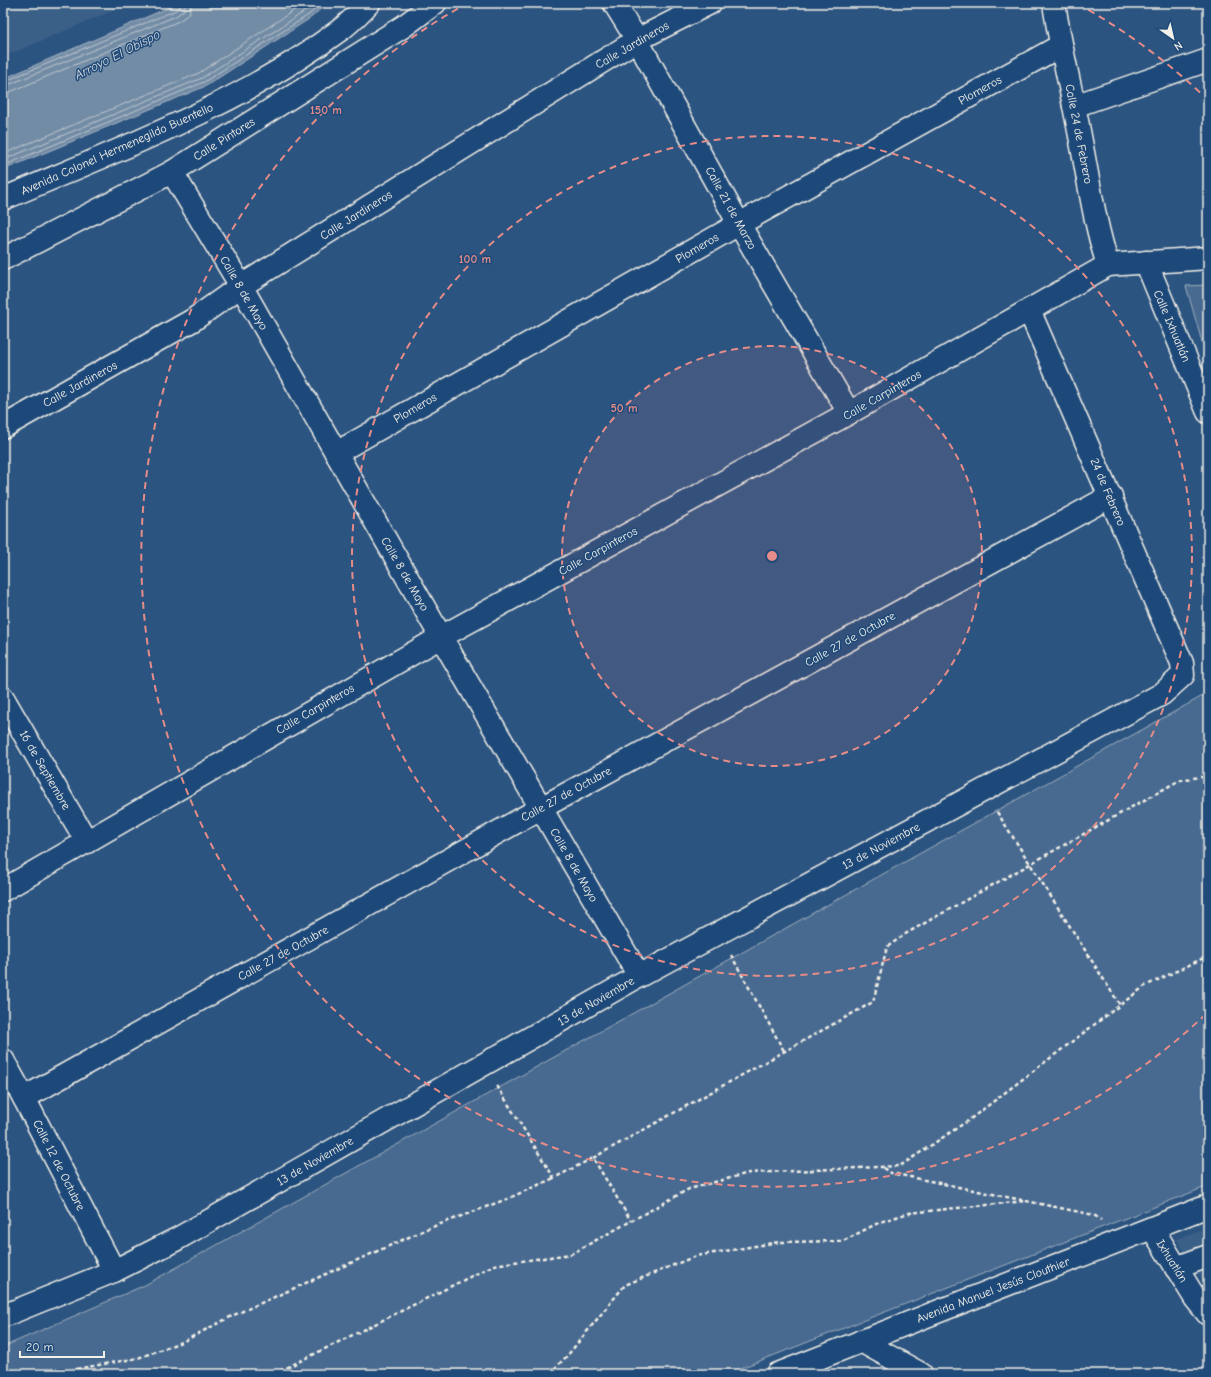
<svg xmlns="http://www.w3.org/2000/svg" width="1211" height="1377" font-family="'Comic Neue',sans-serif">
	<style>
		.built { fill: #3b6088 }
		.green { fill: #496b90; stroke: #9eaebc }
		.water { fill: #738ca6; stroke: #a7b4c0 }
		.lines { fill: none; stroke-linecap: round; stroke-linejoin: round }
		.shore { stroke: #c0c9ce; stroke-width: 1 }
		.minor-casing { stroke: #f4f1e8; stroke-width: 25 }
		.path { stroke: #f4f1e8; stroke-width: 2.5; stroke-dasharray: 4 3; stroke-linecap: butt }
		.minor { stroke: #1f4a7a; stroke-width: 22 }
		.ring { fill: none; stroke: #e58c88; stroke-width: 2; stroke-dasharray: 7 5 }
		.labels { text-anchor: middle; stroke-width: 3; stroke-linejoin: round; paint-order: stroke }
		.street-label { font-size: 12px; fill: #f4f1e8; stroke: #1f4a7a }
		.water-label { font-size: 13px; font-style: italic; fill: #dadddb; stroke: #1f4a7a }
		.centre { fill: #e58c88; stroke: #1f4a7a; stroke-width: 2 }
		.ring-label { font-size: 12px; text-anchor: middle; font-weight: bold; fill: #e58c88; stroke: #1f4a7a; stroke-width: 3; stroke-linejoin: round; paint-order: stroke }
	</style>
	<rect width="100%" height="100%" fill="#2c5481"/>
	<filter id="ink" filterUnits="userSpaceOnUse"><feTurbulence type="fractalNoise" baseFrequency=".025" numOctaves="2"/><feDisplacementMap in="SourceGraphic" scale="8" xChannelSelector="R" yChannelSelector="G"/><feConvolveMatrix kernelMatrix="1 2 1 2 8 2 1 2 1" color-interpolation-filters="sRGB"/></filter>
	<g filter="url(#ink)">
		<g class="built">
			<path d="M3,3H130L3,57Z"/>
			<path d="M1208,1227V1289L1177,1239Z"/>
		</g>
		<g class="green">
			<path d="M1208,285V355L1202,342L1186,286Z"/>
			<path d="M1208,693V1186L726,1374H3V1347L145,1285Z"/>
		</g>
		<path class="water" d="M179,3H327L312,17L206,86L3,170V79Z"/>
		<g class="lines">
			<g class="shore">
				<path d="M3,82L174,11L180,7L181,3"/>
				<path d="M3,87L176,16L184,10L186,3"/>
				<path d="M3,93L10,92L179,21L189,14L192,3"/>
				<path d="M3,154L199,73L305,3"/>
				<path d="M3,160L202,78L307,10L314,3"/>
				<path d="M3,166L204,82L310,14L321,3"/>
			</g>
			<g class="minor-casing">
				<g id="minor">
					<path d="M614,3L637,40L739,224L849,413"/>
					<path d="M1054,3C1060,46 1071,88 1079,131C1088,176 1094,222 1108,265"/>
					<path d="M1074,106L1208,60"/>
					<path d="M172,172L241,286L441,637L639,976"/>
					<path d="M3,199C118,150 239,105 340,30C351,22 360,12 369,3"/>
					<path d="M3,259L172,172L404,26L435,3"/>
					<path d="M1146,262L1208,412"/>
					<path d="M3,427L193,320L241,286L637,40L710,3"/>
					<path d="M336,453L739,224L1060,46"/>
					<path d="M3,698L87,842"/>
					<path d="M3,890L441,637L849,413L1108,265L1208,258"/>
					<path d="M3,1060L24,1098L114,1271"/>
					<path d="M24,1098L541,808L1111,496"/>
					<path d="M1152,1228L1195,1298L1208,1314"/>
					<path d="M1176,1268L1208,1256"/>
					<path d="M3,1316L114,1271L177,1239L639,976L1162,694L1183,675L1182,663L1029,310"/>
					<path d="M861,1341L921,1374"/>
					<path d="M778,1374L1208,1206"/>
				</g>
			</g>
			<g class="path">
				<path d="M997,812L1120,1005"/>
				<path d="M731,955L784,1051"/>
				<path d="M497,1086L554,1178L593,1158L631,1221"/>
				<path d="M593,1158L873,1002L887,947L907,933L1180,780L1201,777L1208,779"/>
				<path d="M883,1168L891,1173L1094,1215L1101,1220"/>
				<path d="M49,1374L138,1358L184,1341L234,1315L427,1229L507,1199L554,1178"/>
				<path d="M274,1374L494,1265L571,1254L689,1189L749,1173L900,1166L969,1120L1145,986L1208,956"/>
				<path d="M549,1374L567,1356L625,1285L696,1256L779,1242L843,1241L880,1222L909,1213L1025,1201"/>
			</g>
			<use href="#minor" class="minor"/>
		</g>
	</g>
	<circle cx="772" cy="556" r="210" fill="#e58c88" fill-opacity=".12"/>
	<g class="ring">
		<circle cx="772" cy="556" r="210"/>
		<circle cx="772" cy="556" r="420"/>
		<path d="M1206 1014A631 631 0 1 1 466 4M1078 4A631 631 0 0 1 1206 98"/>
	</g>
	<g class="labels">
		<g class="street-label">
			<text transform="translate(632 45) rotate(-30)" y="4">Calle Jardineros</text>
			<text transform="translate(980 90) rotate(-29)" y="4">Plomeros</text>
			<text transform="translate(1079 134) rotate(79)" y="4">Calle 24 de Febrero</text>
			<text transform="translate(224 139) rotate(-32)" y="4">Calle Pintores</text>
			<text transform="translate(117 149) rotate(-24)" y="4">Avenida Colonel Hermenegildo Buentello</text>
			<text transform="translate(731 208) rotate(61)" y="4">Calle 21 de Marzo</text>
			<text transform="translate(356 215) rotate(-32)" y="4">Calle Jardineros</text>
			<text transform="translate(697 248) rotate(-30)" y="4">Plomeros</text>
			<text transform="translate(244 293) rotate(60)" y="4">Calle 8 de Mayo</text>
			<text transform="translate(1172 326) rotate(67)" y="4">Calle Ixhuatlán</text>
			<text transform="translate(80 384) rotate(-29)" y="4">Calle Jardineros</text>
			<text transform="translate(882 395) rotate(-30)" y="4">Calle Carpinteros</text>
			<text transform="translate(415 408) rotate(-30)" y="4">Plomeros</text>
			<text transform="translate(1108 492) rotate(67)" y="4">24 de Febrero</text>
			<text transform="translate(598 551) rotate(-29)" y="4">Calle Carpinteros</text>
			<text transform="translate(405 574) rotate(60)" y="4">Calle 8 de Mayo</text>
			<text transform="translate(850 639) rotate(-29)" y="4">Calle 27 de Octubre</text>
			<text transform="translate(315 709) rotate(-30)" y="4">Calle Carpinteros</text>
			<text transform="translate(45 770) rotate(60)" y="4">16 de Septiembre</text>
			<text transform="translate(566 794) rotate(-29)" y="4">Calle 27 de Octubre</text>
			<text transform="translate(881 846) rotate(-28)" y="4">13 de Noviembre</text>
			<text transform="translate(574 865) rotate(60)" y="4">Calle 8 de Mayo</text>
			<text transform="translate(283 953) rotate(-29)" y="4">Calle 27 de Octubre</text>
			<text transform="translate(596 1001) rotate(-30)" y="4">13 de Noviembre</text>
			<text transform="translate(315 1161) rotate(-30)" y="4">13 de Noviembre</text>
			<text transform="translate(59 1165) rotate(63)" y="4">Calle 12 de Octubre</text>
			<text transform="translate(1172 1261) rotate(58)" y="4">Ixhuatlán</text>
			<text transform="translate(993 1290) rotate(-21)" y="4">Avenida Manuel Jesús Clouthier</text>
		</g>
		<g class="water-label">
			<text transform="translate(117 54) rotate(-27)" y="5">Arroyo El Obispo</text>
		</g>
	</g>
	<circle cx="772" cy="556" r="6" class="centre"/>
	<g class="ring-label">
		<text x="326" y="114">150 m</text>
		<text x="475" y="263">100 m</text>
		<text x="624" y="412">50 m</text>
	</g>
	<rect width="1211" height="1377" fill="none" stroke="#1f4a7a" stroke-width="16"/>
	<rect x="8" y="8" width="1195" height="1361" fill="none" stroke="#f4f1e8" stroke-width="1.5" filter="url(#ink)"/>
	<g transform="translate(1173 38) rotate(146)" stroke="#1f4a7a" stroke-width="3" paint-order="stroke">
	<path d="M0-3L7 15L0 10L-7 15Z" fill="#f4f1e8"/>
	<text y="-6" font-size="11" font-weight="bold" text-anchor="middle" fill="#f4f1e8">N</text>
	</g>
	<path d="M20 1351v6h84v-6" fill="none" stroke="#f4f1e8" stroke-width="2"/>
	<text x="26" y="1351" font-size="12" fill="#f4f1e8" stroke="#1f4a7a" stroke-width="3" paint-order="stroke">20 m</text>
</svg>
